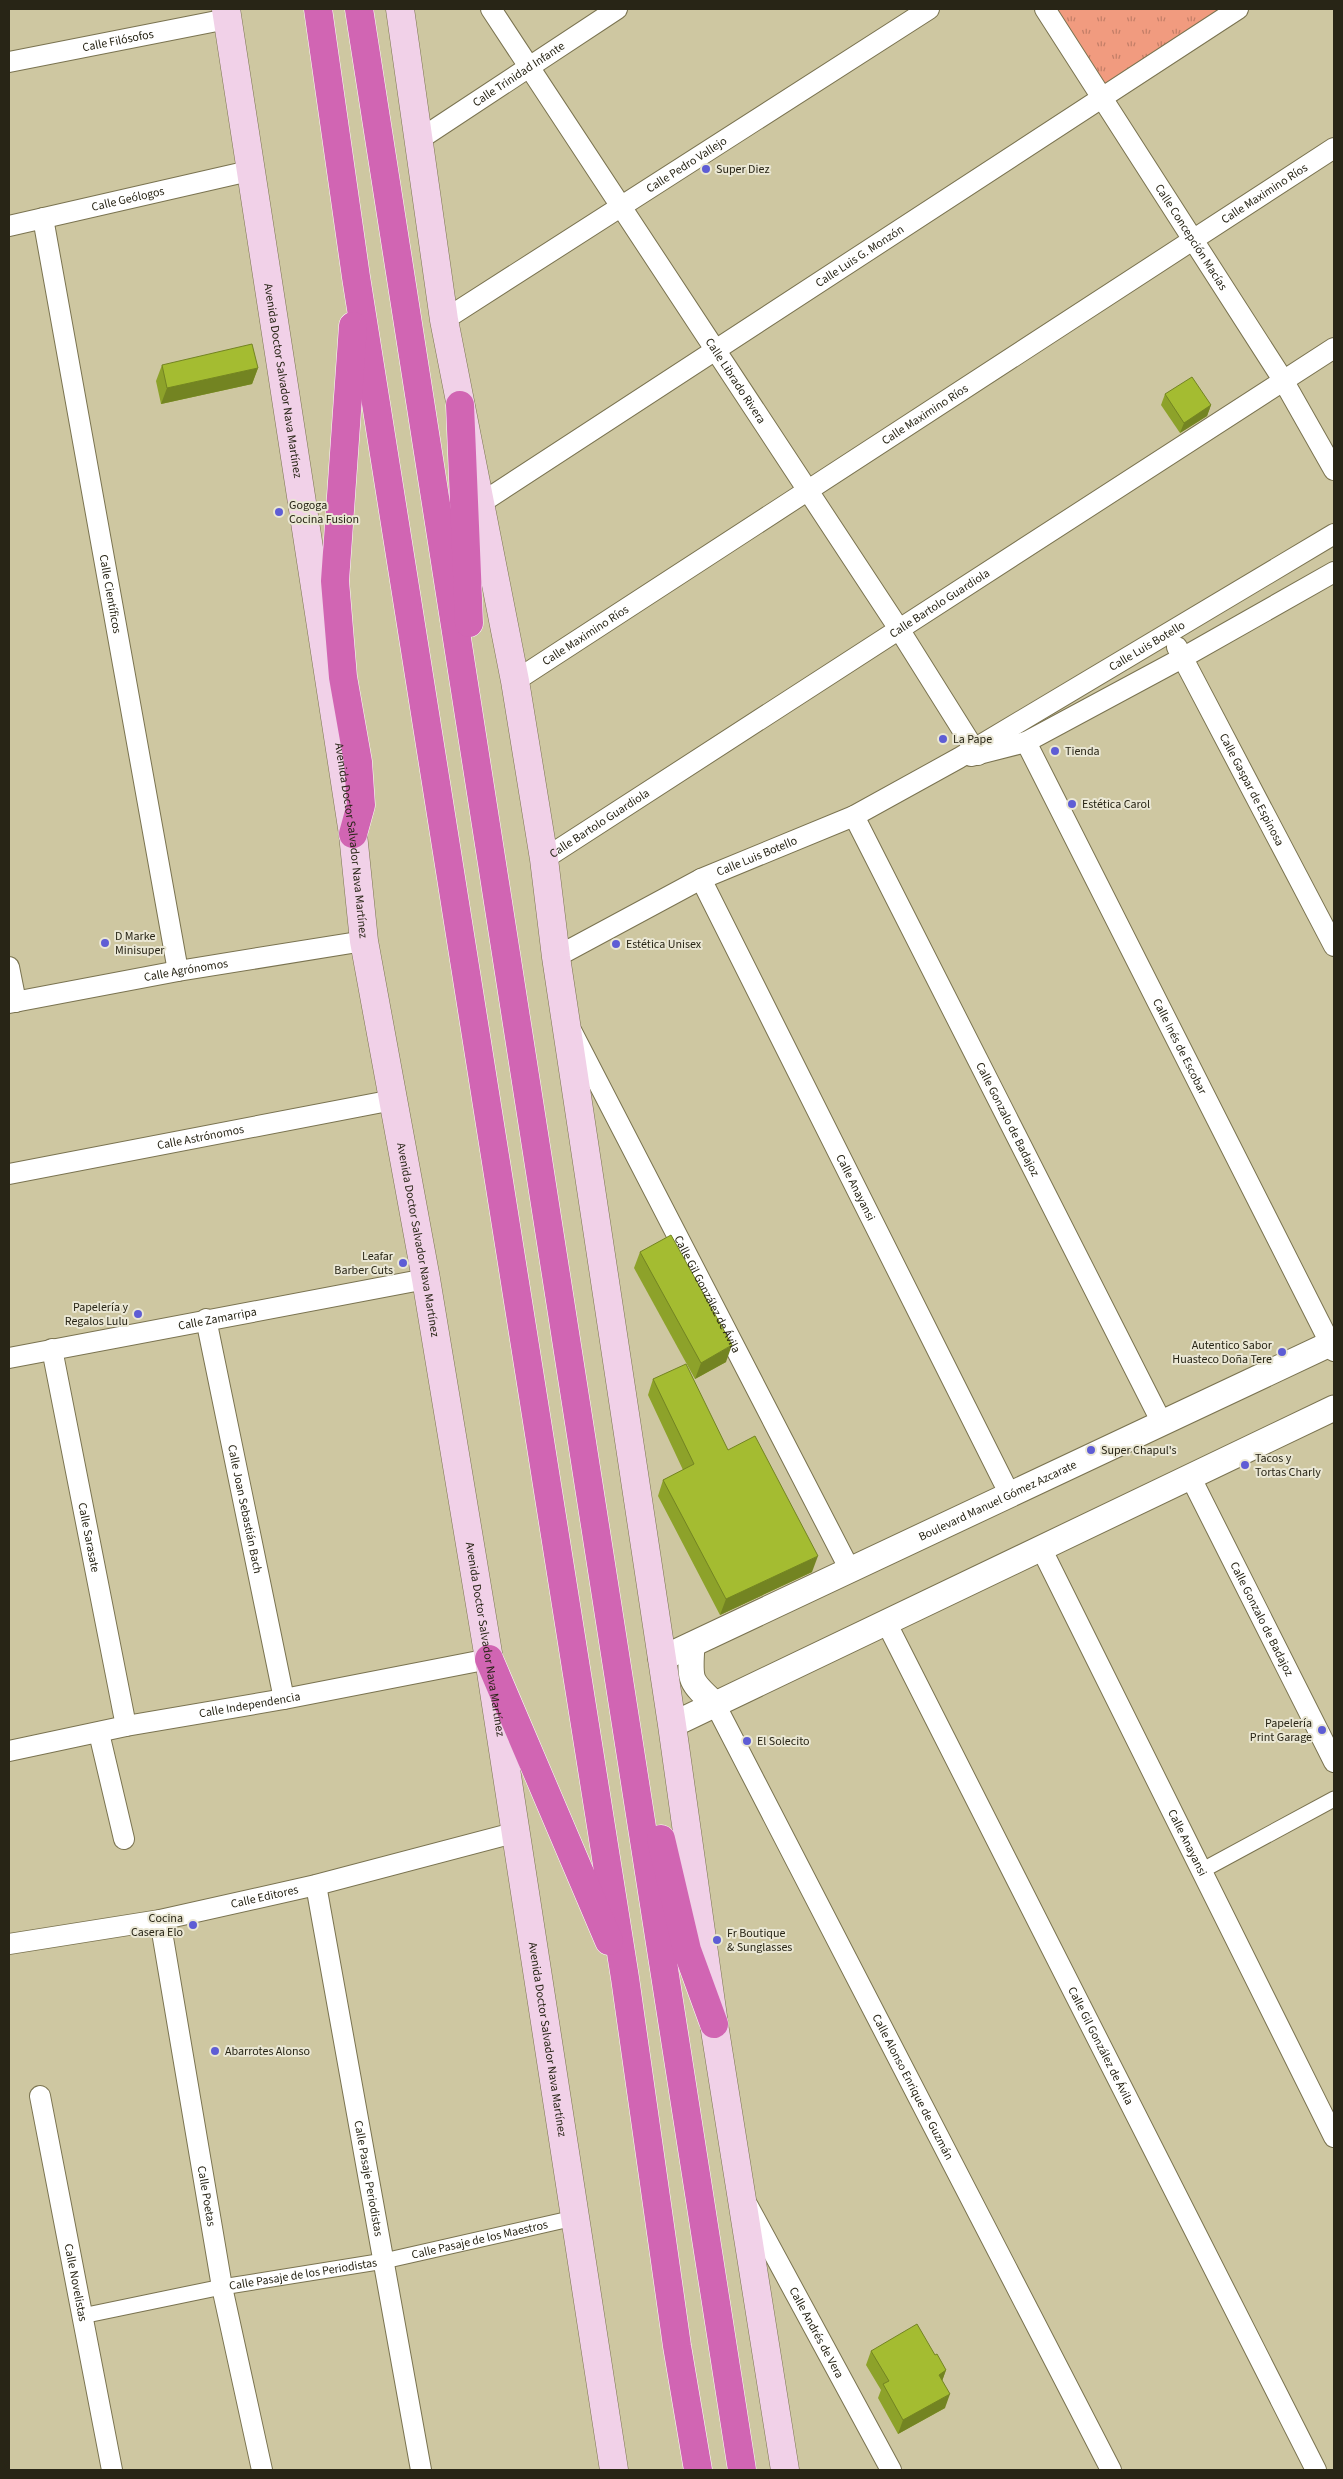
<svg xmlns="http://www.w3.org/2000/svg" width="1343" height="2479" font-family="'Source Sans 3',sans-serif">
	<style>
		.park { fill: url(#park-tufts) }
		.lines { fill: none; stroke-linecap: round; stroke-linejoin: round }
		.pedestrian-casing { stroke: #7a7350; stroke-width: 17 }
		.minor-casing { stroke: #7a7350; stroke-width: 22 }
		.tertiary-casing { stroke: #7a7350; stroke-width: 27 }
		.secondary-casing { stroke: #7a7350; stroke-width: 29 }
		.motorway-casing { stroke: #fff; stroke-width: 29 }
		.pedestrian { stroke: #fff; stroke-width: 15 }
		.minor { stroke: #fff; stroke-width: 20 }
		.tertiary { stroke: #fff; stroke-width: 25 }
		.secondary { stroke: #f1d1e8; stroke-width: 28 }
		.motorway { stroke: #d165b3; stroke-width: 28 }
		.wall { fill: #8da22a }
		.shaded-wall { fill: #738422 }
		.building { fill: #a4bc31; stroke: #738422 }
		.poi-dot { fill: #5e5dd5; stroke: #eae7d4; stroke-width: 2 }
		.labels { text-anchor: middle; stroke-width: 4; stroke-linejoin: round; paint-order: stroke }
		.street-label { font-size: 12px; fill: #282516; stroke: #eae7d4 }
		.poi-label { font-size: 12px; fill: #282516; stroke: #eae7d4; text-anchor: start }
	</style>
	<defs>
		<pattern id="park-tufts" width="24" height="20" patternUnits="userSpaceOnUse" patternTransform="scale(1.25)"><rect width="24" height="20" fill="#f19b7f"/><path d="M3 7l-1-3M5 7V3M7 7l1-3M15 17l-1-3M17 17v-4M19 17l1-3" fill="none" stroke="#c37e67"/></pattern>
	</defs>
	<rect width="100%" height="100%" fill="#cec7a1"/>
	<path class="park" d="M1046,9H1233L1103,95Z"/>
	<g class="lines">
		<g class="pedestrian-casing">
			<g id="pedestrian">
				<path d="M1201,1871L1334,1799"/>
				<path id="s1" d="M82,2316L222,2287L384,2261L574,2218"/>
			</g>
		</g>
		<g class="minor-casing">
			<g id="minor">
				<path id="s2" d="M491,9L899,629L978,755"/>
				<path id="s3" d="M1045,9L1283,380L1334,470"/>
				<path id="s4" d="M9,62L227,19"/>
				<path id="s5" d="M420,139L617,9"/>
				<path id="s6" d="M43,218L178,971"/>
				<path id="s7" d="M9,226L249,171"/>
				<path id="s8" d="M444,320L929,9"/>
				<path id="s9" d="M481,503L1238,9"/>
				<path id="s10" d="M1177,647L1334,946"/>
				<path id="s11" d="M515,681L1334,148"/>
				<path id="s12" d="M1026,742L1334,1351"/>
				<path d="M971,756L1026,742L1184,657L1334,572"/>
				<path id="s13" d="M854,816L1162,1423"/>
				<path id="s14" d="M544,859L1334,348"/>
				<path id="s15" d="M701,879L1010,1495"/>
				<path id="s16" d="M556,957L701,879L854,816L959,758L1334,534"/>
				<path d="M9,967L16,1002"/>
				<path id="s17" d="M9,1003L178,971L364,941"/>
				<path id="s18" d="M572,1032L850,1570"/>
				<path id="s19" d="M9,1174L393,1100"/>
				<path id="s20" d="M206,1319L284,1699"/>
				<path id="s21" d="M52,1349L126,1726"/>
				<path id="s22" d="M9,1358L426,1279"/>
				<path id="s23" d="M1190,1476L1334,1762"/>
				<path id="s24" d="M1041,1548L1334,2137"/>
				<path id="s25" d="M886,1622L1316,2470"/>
				<path id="s26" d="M715,1704L1111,2470"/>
				<path d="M99,1733L124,1839"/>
				<path id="s27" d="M9,1751L126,1726L284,1699L489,1659"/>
				<path id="s28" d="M316,1885L421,2470"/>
				<path id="s29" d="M160,1920L222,2287L262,2470"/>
				<path id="s30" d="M9,1944L160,1920L316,1885L517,1832"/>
				<path id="s31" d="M40,2096L112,2470"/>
				<path id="s32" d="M748,2206L891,2470"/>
			</g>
		</g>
		<g class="tertiary-casing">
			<g id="tertiary">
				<path d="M692,1645C690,1680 688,1680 715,1704"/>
				<path id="s33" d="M661,1659L1334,1342"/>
				<path d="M672,1725L1334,1408"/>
			</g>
		</g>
		<g class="secondary-casing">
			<g id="secondary">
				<path id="s34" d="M226,9L353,834L364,941L426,1279L489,1659L614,2470"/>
				<path d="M400,9L444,320L515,681L544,859L556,957L672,1725L714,2024L785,2470"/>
			</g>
		</g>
		<g class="motorway-casing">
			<g id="motorway">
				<path d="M318,9L356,277L625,1978L677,2346L698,2470"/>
				<path d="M359,9L742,2470"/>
				<path d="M353,326L335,581L343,677L358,762L361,805L353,834"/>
				<path d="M460,405L469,623"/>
				<path d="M489,1659L609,1941"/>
				<path d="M661,1839L687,1950L714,2024"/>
			</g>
		</g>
		<use href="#pedestrian" class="pedestrian"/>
		<use href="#minor" class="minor"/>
		<use href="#tertiary" class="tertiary"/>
		<use href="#secondary" class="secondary"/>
		<use href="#motorway" class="motorway"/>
	</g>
	<g class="wall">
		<path d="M162,365L258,368L252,384L161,404L156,381Z"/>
		<path d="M1165,394L1211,405L1207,416L1180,433L1161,405Z"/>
		<path d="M640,1252L726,1362L695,1379L634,1268Z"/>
		<path d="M653,1379L728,1450L812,1572L720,1615L658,1496L663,1480L683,1470L648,1395Z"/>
		<path d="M871,2351L935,2355L946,2370L942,2381L945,2408L898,2434L878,2398L881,2390L866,2365Z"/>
	</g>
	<g class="shaded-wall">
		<path d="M258,368L252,384L161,404L167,388Z"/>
		<path d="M1211,405L1207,416L1180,433L1184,423Z"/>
		<path d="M732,1345L726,1362L695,1379L701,1363Z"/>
		<path d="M818,1556L812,1572L720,1615L726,1599Z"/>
		<path d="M946,2370L941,2384L939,2375Z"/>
		<path d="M950,2394L945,2408L898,2434L903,2420Z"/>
	</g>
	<g class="building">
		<path d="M252,344L258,368L167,388L162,365Z"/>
		<path d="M1192,377L1211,405L1184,423L1165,394Z"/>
		<path d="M671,1235L732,1345L701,1363L640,1252Z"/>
		<path d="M686,1364L728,1450L755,1436L818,1556L726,1599L663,1480L694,1464L653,1379Z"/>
		<path d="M917,2324L935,2355L937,2354L946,2370L939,2375L950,2394L903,2420L883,2384L889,2381L871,2351Z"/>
	</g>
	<g class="poi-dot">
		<circle cx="706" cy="169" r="5"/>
		<circle cx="279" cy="512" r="5"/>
		<circle cx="943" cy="739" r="5"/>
		<circle cx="1055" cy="751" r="5"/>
		<circle cx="1072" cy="804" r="5"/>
		<circle cx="105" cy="943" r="5"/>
		<circle cx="616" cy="944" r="5"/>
		<circle cx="403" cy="1263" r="5"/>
		<circle cx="138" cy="1314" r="5"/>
		<circle cx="1282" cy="1352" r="5"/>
		<circle cx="1091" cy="1450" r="5"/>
		<circle cx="1245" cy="1465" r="5"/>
		<circle cx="1322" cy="1730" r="5"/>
		<circle cx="747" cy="1741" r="5"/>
		<circle cx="193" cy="1925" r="5"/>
		<circle cx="717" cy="1940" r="5"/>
		<circle cx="215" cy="2051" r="5"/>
	</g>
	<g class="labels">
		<g class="street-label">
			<text dy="4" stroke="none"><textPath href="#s4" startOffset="111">Calle Filósofos</textPath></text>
			<text dy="4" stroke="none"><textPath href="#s5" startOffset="118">Calle Trinidad Infante</textPath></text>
			<text dy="4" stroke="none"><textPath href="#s8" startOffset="288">Calle Pedro Vallejo</textPath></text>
			<text dy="4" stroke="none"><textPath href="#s11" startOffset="894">Calle Maximino Ríos</textPath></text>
			<text dy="4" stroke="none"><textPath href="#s7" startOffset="122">Calle Geólogos</textPath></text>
			<text dy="4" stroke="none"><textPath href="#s3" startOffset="271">Calle Concepción Macías</textPath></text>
			<text dy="4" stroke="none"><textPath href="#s9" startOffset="452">Calle Luis G. Monzón</textPath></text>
			<text dy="4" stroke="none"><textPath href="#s34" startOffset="376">Avenida Doctor Salvador Nava Martínez</textPath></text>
			<text dy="4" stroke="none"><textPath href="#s2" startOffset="445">Calle Librado Rivera</textPath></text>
			<text dy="4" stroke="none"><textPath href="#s11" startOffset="489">Calle Maximino Ríos</textPath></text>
			<text dy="4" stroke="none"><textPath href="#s6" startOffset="382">Calle Científicos</textPath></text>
			<text dy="4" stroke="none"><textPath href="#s14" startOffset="471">Calle Bartolo Guardiola</textPath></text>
			<text dy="4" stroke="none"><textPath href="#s11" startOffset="84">Calle Maximino Ríos</textPath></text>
			<text dy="4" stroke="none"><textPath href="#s16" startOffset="669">Calle Luis Botello</textPath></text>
			<text dy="4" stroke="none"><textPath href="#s10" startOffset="161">Calle Gaspar de Espinosa</textPath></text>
			<text dy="4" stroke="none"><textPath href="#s14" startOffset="66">Calle Bartolo Guardiola</textPath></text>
			<text dy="4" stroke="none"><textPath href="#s34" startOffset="841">Avenida Doctor Salvador Nava Martínez</textPath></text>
			<text dy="4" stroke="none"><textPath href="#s16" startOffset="225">Calle Luis Botello</textPath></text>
			<text dy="4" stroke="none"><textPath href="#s17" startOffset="180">Calle Agrónomos</textPath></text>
			<text dy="4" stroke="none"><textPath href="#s12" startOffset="341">Calle Inés de Escobar</textPath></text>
			<text dy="4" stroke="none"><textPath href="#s13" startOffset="340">Calle Gonzalo de Badajoz</textPath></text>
			<text dy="4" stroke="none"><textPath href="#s19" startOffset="195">Calle Astrónomos</textPath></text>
			<text dy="4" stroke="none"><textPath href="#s15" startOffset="345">Calle Anayansi</textPath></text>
			<text dy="4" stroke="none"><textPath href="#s34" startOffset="1246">Avenida Doctor Salvador Nava Martínez</textPath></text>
			<text dy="4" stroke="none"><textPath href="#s18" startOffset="295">Calle Gil González de Ávila</textPath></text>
			<text dy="4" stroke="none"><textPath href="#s22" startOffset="212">Calle Zamarripa</textPath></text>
			<text dy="4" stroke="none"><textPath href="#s33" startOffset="372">Boulevard Manuel Gómez Azcarate</textPath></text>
			<text dy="4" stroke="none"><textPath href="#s20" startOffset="194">Calle Joan Sebastián Bach</textPath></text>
			<text dy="4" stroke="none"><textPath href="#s21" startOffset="192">Calle Sarasate</textPath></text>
			<text dy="4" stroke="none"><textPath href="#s23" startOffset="160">Calle Gonzalo de Badajoz</textPath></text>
			<text dy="4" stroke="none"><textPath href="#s34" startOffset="1651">Avenida Doctor Salvador Nava Martínez</textPath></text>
			<text dy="4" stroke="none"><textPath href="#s27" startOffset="245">Calle Independencia</textPath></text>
			<text dy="4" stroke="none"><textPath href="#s24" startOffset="329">Calle Anayansi</textPath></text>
			<text dy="4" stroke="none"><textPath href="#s30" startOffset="260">Calle Editores</textPath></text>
			<text dy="4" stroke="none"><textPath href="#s34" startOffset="2056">Avenida Doctor Salvador Nava Martínez</textPath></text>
			<text dy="4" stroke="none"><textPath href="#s25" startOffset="475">Calle Gil González de Ávila</textPath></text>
			<text dy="4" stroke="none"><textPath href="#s26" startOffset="431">Calle Alonso Enrique de Guzmán</textPath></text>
			<text dy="4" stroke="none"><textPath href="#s28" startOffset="298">Calle Pasaje Periodistas</textPath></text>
			<text dy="4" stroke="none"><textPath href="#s29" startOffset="280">Calle Poetas</textPath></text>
			<text dy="4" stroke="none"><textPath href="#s1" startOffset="405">Calle Pasaje de los Maestros</textPath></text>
			<text dy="4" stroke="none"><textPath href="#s1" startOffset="225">Calle Pasaje de los Periodistas</textPath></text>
			<text dy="4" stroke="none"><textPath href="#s31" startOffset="190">Calle Novelistas</textPath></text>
			<text dy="4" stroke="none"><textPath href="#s32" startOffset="144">Calle Andrés de Vera</textPath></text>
		</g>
		<g class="poi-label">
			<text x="716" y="173">Super Diez</text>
			<text x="289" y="509">Gogoga<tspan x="289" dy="14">Cocina Fusion</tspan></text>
			<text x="953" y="743">La Pape</text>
			<text x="1065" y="755">Tienda</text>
			<text x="1082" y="808">Estética Carol</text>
			<text x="115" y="940">D Marke<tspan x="115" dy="14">Minisuper</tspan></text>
			<text x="626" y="948">Estética Unisex</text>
			<text x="393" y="1260" text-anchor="end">Leafar<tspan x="393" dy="14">Barber Cuts</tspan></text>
			<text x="128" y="1311" text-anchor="end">Papelería y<tspan x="128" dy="14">Regalos Lulu</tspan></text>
			<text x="1272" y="1349" text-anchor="end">Autentico Sabor<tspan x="1272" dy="14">Huasteco Doña Tere</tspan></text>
			<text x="1101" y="1454">Super Chapul's</text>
			<text x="1255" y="1462">Tacos y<tspan x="1255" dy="14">Tortas Charly</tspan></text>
			<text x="1312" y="1727" text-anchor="end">Papelería<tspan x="1312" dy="14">Print Garage</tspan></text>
			<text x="757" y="1745">El Solecito</text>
			<text x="183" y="1922" text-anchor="end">Cocina<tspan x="183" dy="14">Casera Elo</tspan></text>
			<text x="727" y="1937">Fr Boutique<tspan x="727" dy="14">&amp; Sunglasses</tspan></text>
			<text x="225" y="2055">Abarrotes Alonso</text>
		</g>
	</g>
	<rect width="1343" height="2479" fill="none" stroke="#282516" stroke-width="20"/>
</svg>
